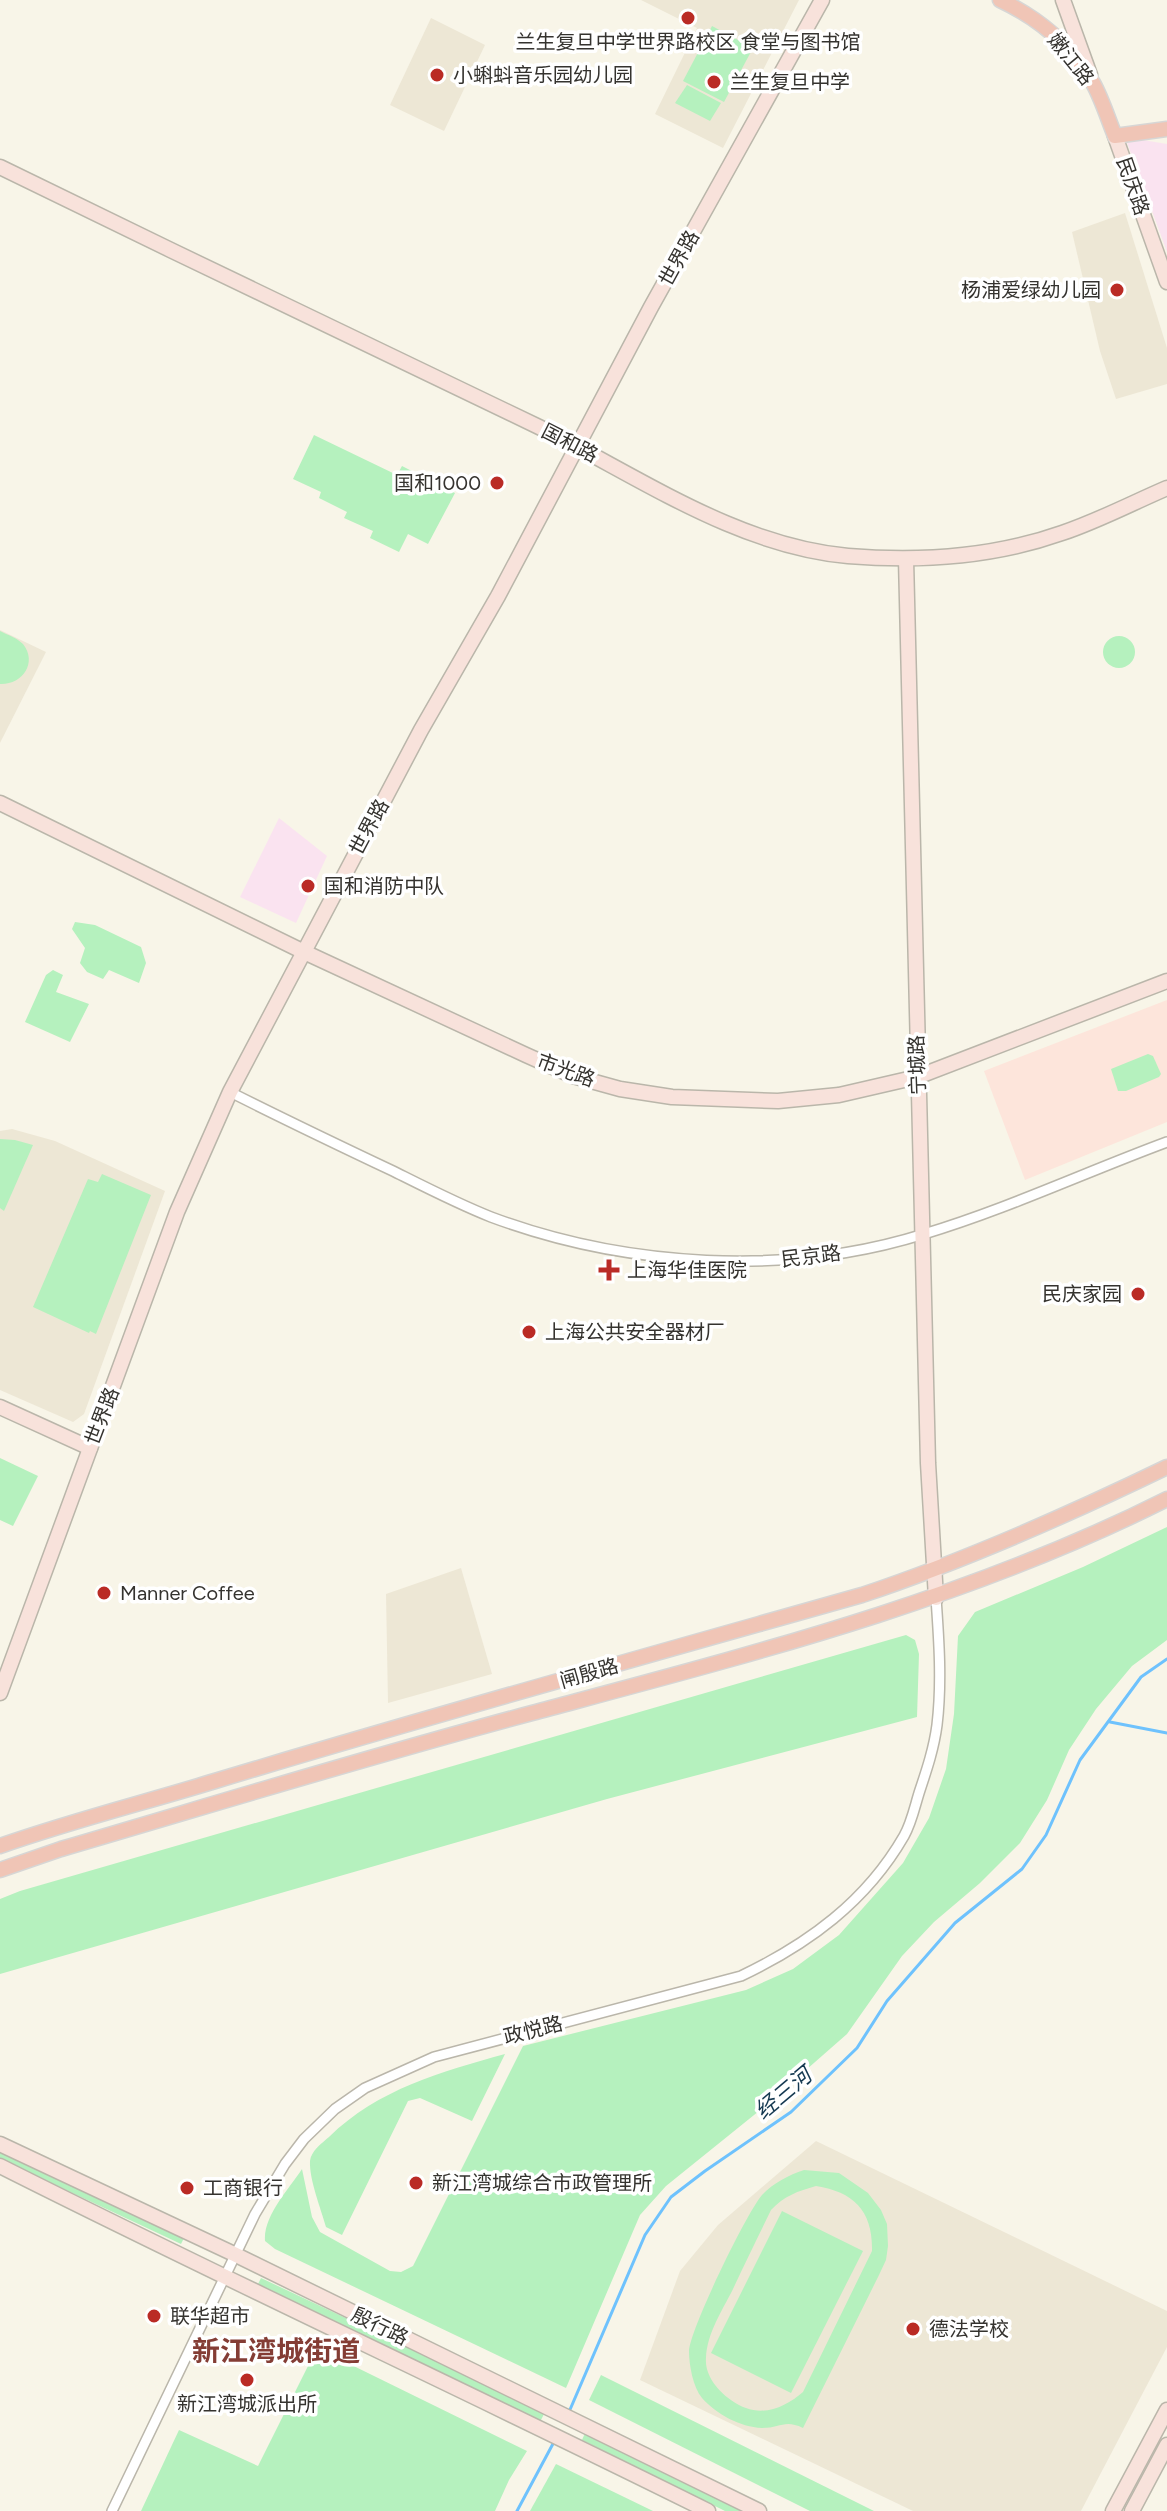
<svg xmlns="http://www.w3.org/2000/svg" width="1167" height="2511" font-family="Figtree,'Noto Sans SC',sans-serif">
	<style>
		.commercial { fill: #fae3f0 }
		.industrial { fill: #fde5db }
		.built { fill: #ede7d5 }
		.green { fill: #b5f1be; fill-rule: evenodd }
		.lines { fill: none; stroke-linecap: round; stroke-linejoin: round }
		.stream { stroke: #6ec2fd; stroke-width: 3 }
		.street-casing { stroke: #bab6aa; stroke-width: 12 }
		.secondary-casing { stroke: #bab6aa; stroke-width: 17 }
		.primary-casing { stroke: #d7d6d5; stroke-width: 17 }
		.street { stroke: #fff; stroke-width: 9 }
		.secondary { stroke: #f8e2db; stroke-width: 14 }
		.primary { stroke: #f0c5b6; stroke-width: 14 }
		.poi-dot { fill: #ba2b25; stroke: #fff; stroke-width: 3 }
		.labels { text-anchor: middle; stroke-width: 7; stroke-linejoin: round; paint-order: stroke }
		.poi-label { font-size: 20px; fill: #35332f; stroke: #fff; text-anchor: start }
		.street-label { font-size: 20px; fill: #35332f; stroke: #fff }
		.water-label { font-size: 22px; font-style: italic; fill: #143850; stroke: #fff }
		.district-label { font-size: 28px; font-weight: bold; fill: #843d35; stroke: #fff }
	</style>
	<rect width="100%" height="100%" fill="#f8f5e8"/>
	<g class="commercial">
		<path d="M1125,137L1167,144V252Z"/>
		<path d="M279,818L327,856L296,923L240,897Z"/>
	</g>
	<path class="industrial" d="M1167,1000V1122L1025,1180L984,1071Z"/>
	<g class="built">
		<path d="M641,0H799L723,148L655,114L697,28Z"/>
		<path d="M431,18L485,45L444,131L390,105Z"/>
		<path d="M1125,213L1167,348V384L1116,399L1100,351L1072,232Z"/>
		<path d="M0,630L46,652L0,743Z"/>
		<path d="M12,1129L55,1141L165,1191L84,1414L73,1422L0,1390V1131Z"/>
		<path d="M461,1568L492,1674L388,1703L386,1594Z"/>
		<path d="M816,2141L1167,2311V2347L1081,2511H913L640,2380L680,2271L718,2225Z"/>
	</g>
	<g class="green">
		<path d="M712,26L753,48L724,102L683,81Z"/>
		<path d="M687,85L721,103L710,121L675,103Z"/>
		<path d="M314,435L397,475L402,466L455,493L428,544L408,534L399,552L370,538L373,531L344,518L347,512L319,498L321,492L293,479Z"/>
		<path d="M0,631C8,635 17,638 23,644C38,663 22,685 0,684Z"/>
		<circle cx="1119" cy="652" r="16"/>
		<path d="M75,922L95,925L141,947L146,963L139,983L109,970L103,979L87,972L80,963L85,948L72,929Z"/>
		<path d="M53,970L63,975L56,992L89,1004L70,1042L25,1022L46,975Z"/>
		<path d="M1148,1054L1153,1056L1161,1074L1159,1077L1126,1091H1118L1111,1069Z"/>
		<path d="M0,1139L15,1140L33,1145L4,1211L0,1208Z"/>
		<path d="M102,1174L151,1195L96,1334L90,1331L89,1333L33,1307L88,1179L98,1182Z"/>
		<path d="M0,1458L38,1476L13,1526L0,1520Z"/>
		<path d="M1167,1527V1640L1132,1666L1096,1709L1069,1750L1047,1800L1020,1843L980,1883L934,1922L902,1956L847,2034L759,2111L666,2186L640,2215L566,2388L275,2249L265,2241C263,2216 289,2189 302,2169L312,2217L320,2232L390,2271L401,2272L413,2266L523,2046L746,1990L793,1969L839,1935L903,1863L929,1818L946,1769L954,1714L958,1636L975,1612L1083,1567Z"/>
		<path d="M906,1635L915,1640L919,1654L917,1717L607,1799L0,1974V1899L20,1891Z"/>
		<path d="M505,2054L472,2121L420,2098L408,2101L342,2235L326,2227C321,2209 309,2179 310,2161C311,2151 322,2143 329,2137C378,2089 441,2072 505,2054Z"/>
		<path d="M0,2150L184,2238L181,2244L0,2159Z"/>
		<path d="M804,2170L839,2173L868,2193L881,2210L887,2224L888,2246L886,2260L879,2275L803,2428C785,2419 780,2428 762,2428C740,2427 716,2414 702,2398C693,2387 689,2365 689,2351C690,2329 747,2212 762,2195C773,2183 789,2175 804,2170ZM816,2186C854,2192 873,2211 872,2251L803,2392C788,2405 767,2416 746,2408C727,2401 704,2380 706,2358C707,2333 722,2311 733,2289C745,2263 758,2237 771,2210C784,2196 798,2191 816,2186Z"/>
		<path d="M782,2211L863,2251L791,2393L711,2353Z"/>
		<path d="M261,2278L545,2412L540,2422L258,2284Z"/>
		<path d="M317,2348L527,2451L509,2480L495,2511H141L179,2430L258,2466Z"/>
		<path d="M601,2375L874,2511H810L589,2400Z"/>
		<path d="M586,2431L748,2511H725L582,2440Z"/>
		<path d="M556,2464L653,2511H530Z"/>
	</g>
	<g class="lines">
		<g class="stream">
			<path d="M1110,1722L1167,1733"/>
			<path d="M569,2412L645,2235L671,2197L705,2171L791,2112L857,2048L887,2001L955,1923L1022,1869L1046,1835L1080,1760L1141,1677L1167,1659"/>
			<path d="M517,2511L555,2440"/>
		</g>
		<g class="street-casing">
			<g id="street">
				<path d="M230,1092C284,1119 338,1145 393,1171C425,1187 458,1204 491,1217C625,1267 787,1277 924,1234C1007,1209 1086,1172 1167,1142"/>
				<path d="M112,2511L255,2214L285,2164L304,2139L335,2109L365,2088L434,2057L741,1976C808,1944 866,1902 904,1836C912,1822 915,1805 920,1790C927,1769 934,1748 937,1725C942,1683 939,1640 936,1598"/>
			</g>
		</g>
		<g class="secondary-casing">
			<g id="secondary">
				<path d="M1063,0L1090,75"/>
				<path d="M1115,136L1167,282"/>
				<path d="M0,167C179,255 359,340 539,427C638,476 736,546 848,556C920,562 994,557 1062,533C1098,521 1132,503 1167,488"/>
				<path d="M906,559L928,1463L936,1598"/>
				<path d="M0,803L302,951L526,1055L573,1076L620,1089L672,1097L778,1101L839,1095L917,1077L1167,981"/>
				<path d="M0,1407L90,1448"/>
				<path d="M0,1693L177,1212L230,1092L421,730L498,596L651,307L822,0"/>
				<path d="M0,2144L234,2254L759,2511"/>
				<path d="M0,2166C234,2284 473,2394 708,2511"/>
				<path d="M1113,2511L1167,2410"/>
				<path d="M1132,2511L1167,2445"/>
			</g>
		</g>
		<g class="primary-casing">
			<g id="primary">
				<path d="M1000,0C1038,18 1072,46 1093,83C1102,99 1108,119 1115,136L1167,129"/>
				<path d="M0,1846C71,1821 143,1803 215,1781C430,1716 646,1656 862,1595C967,1560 1068,1515 1167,1467"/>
				<path d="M0,1870L61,1849C218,1803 374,1755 532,1713C748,1655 967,1600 1167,1499"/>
			</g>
		</g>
		<use href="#street" class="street"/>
		<use href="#secondary" class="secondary"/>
		<use href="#primary" class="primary"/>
	</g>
	<g class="poi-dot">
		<circle cx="688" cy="18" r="8"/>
		<circle cx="437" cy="75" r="8"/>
		<circle cx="714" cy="82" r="8"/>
		<circle cx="1117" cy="290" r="8"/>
		<circle cx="497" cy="483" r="8"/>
		<circle cx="308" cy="886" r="8"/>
		<path d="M605 1258h8v8h8v8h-8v8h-8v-8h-8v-8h8z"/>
		<circle cx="1138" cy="1294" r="8"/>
		<circle cx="529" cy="1332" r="8"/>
		<circle cx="104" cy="1593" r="8"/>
		<circle cx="416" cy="2183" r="8"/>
		<circle cx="187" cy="2188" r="8"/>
		<circle cx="154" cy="2316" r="8"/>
		<circle cx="913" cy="2329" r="8"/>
		<circle cx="247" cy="2380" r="8"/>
	</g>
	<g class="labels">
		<g class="poi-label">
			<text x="688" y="49" text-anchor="middle">兰生复旦中学世界路校区 食堂与图书馆</text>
			<text x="453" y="82">小蝌蚪音乐园幼儿园</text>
			<text x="730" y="89">兰生复旦中学</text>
			<text x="1101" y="297" text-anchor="end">杨浦爱绿幼儿园</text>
			<text x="481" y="490" text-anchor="end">国和1000</text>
			<text x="324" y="893">国和消防中队</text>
			<text x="627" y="1277">上海华佳医院</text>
			<text x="1122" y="1301" text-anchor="end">民庆家园</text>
			<text x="545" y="1339">上海公共安全器材厂</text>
			<text x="120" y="1600">Manner Coffee</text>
			<text x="432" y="2190">新江湾城综合市政管理所</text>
			<text x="203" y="2195">工商银行</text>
			<text x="170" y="2323">联华超市</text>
			<text x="929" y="2336">德法学校</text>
			<text x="247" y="2411" text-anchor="middle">新江湾城派出所</text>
		</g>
		<g class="street-label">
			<text transform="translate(1071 59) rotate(51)" y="7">嫩江路</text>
			<text transform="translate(1133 186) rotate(71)" y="7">民庆路</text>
			<text transform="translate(679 258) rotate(-61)" y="7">世界路</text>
			<text transform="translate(570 443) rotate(27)" y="7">国和路</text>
			<text transform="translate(369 827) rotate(-62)" y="7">世界路</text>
			<text transform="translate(917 1065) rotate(-92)" y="7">宁城路</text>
			<text transform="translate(566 1070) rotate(20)" y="7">市光路</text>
			<text transform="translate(811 1256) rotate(-7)" y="7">民京路</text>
			<text transform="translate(102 1416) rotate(-69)" y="7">世界路</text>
			<text transform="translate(589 1673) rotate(-16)" y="7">闸殷路</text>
			<text transform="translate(533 2030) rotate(-14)" y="7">政悦路</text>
			<text transform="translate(380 2326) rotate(26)" y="7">殷行路</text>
		</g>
		<g class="water-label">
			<text transform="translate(783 2093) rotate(-40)" y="8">经三河</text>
		</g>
		<g class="district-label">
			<text x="276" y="2361">新江湾城街道</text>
		</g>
	</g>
</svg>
